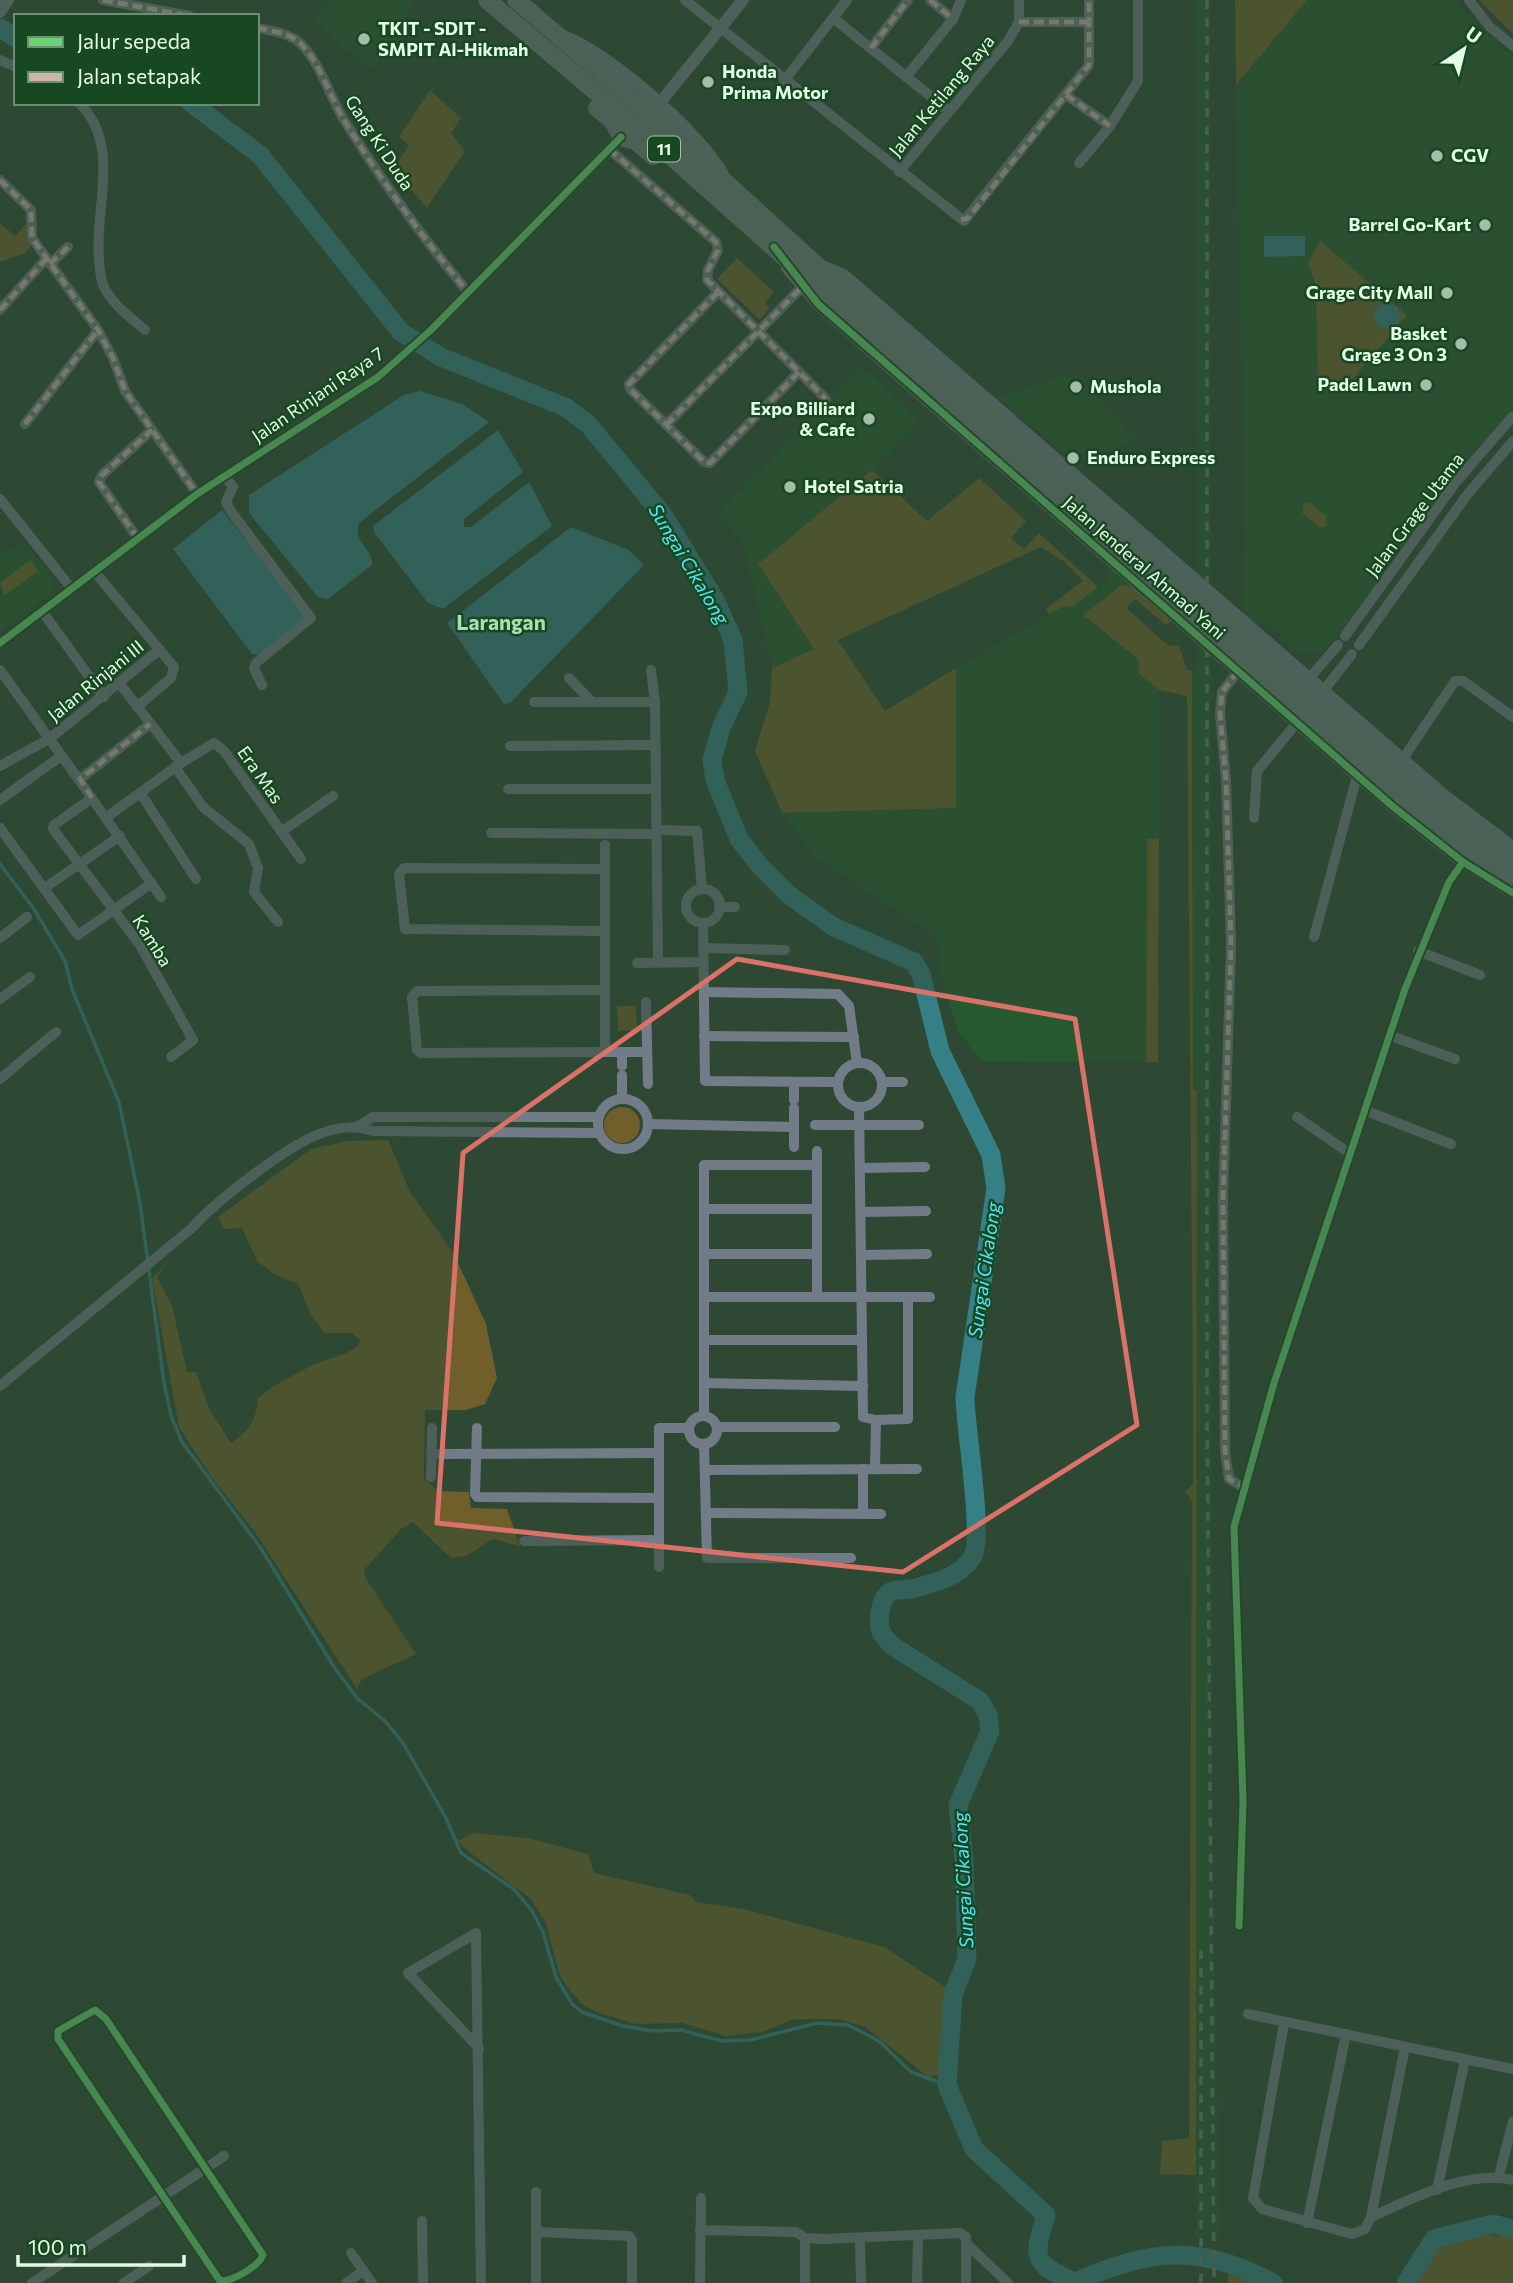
<svg xmlns="http://www.w3.org/2000/svg" width="1513" height="2283" font-family="Commissioner,sans-serif">
	<style>
		.built { fill: #265930 }
		.green { fill: #705f2b }
		.water { fill: #357f87 }
		.lines { fill: none; stroke-linecap: round; stroke-linejoin: round }
		.stream { stroke: #357f87; stroke-width: 3.5 }
		.river { stroke: #357f87; stroke-width: 19 }
		.street { stroke: #727c88; stroke-width: 10 }
		.secondary { stroke: #707e88; stroke-width: 12 }
		.highway { stroke: #707f82; stroke-width: 18 }
		.rail { stroke: #6d7b7a; stroke-width: 3.5; stroke-dasharray: 9 9; stroke-linecap: butt }
		.highway-bridge { stroke: #707f82; stroke-width: 18 }
		.quiet { stroke: #ceb3a9; stroke-width: 5; stroke-dasharray: 10 5; stroke-linecap: butt }
		.cycleway-casing { stroke: #184822; stroke-width: 11 }
		.cycleway { stroke: #6cd273; stroke-width: 7 }
		.marked { fill: none; stroke: #db726a; stroke-width: 5; stroke-linejoin: round }
		.poi-dot { fill: #a4bda7; stroke: #184822; stroke-width: 2.5 }
		.labels { text-anchor: middle; stroke-width: 5; stroke-linejoin: round; paint-order: stroke }
		.shield { fill: #184822; stroke: #a6c6aa; stroke-width: 2 }
		.shield-label { font-size: 16px; font-weight: bold; fill: #e3fce5 }
		.poi-label { font-size: 18px; font-weight: bold; fill: #e3fce5; stroke: #184822; text-anchor: start }
		.street-label { font-size: 18px; fill: #e3fce5; stroke: #184822 }
		.water-label { font-size: 19px; font-style: italic; fill: #50e7fb; stroke: #184822 }
		.quarter-label { font-size: 21px; font-weight: bold; fill: #abdeb0; stroke: #184822 }
	</style>
	<rect width="100%" height="100%" fill="#2e4833"/>
	<g class="built">
		<path d="M330,0H416V1L372,69L345,49L314,18Z"/>
		<path d="M1196,0H1210L1212,1824L1220,2237H1196V2225L1197,1101V1091H1193L1192,671L1197,670Z"/>
		<path d="M1307,0H1455L1501,49L1513,56V408L1457,472L1342,631L1323,651L1308,655L1290,647L1276,630L1242,616L1245,546L1236,86Z"/>
		<path d="M861,366L920,421L871,472L758,564L814,650L772,668L744,544L718,513Z"/>
		<path d="M1073,372L1138,440L1073,462L999,398Z"/>
		<path d="M23,541L55,582L47,596L0,632V557Z"/>
		<path d="M1109,565L1133,587L1115,589L1084,615L1139,659V674L1159,690V838L1148,839L1147,844L1146,1062L981,1061L958,1031L941,976L937,937L816,857L782,813L956,808V668L1062,607L1073,606L1106,580Z"/>
	</g>
	<g class="green">
		<path d="M1235,0H1307L1236,85Z"/>
		<path d="M1479,0H1513V34Z"/>
		<path d="M430,90L461,118L451,133L465,151L427,208L393,169L409,145L399,137Z"/>
		<path d="M28,222L26,237L31,246L25,253L0,262V223L15,236Z"/>
		<path d="M1320,241L1407,315L1341,393L1318,383L1316,285L1308,264Z"/>
		<path d="M737,258L774,292L765,303L770,308L760,320L717,279Z"/>
		<path d="M872,470L927,521L979,478L1026,521L1011,538L1024,549L1039,533L1098,587L1073,606L1062,607L1049,614L1046,609L1083,581L1065,562L1041,547L838,640L885,711L956,668V808L782,813L755,751L770,702L772,668L814,649L758,564Z"/>
		<path d="M1304,503H1310L1327,517L1325,527H1319L1302,513Z"/>
		<path d="M31,560L38,571L4,596L0,582Z"/>
		<path d="M1121,585L1133,587L1173,621L1166,625L1135,599L1126,608L1169,646L1179,645L1187,670L1192,671L1193,1090L1197,1091V1101L1196,2175L1160,2174L1162,2141L1189,2138L1192,1501L1185,1492L1193,1484V1388L1187,696L1159,690L1139,674L1138,659L1083,615Z"/>
		<path d="M1159,838L1158,1062H1146L1147,844V839Z"/>
		<path d="M617,1006H636L637,1030L618,1031Z"/>
		<circle cx="622" cy="1125" r="18"/>
		<path d="M388,1140L410,1192L454,1254L486,1324L497,1378L485,1404L466,1410H425L424,1478L438,1491L469,1492L471,1508L507,1509L520,1546L493,1539L466,1556L451,1558L413,1522L401,1529L364,1570L365,1577L416,1654L362,1679L357,1689L255,1532L212,1478L179,1427L152,1278L168,1262L157,1277L172,1306L187,1372H196L210,1410L231,1443C249,1431 257,1419 258,1398C273,1385 293,1375 311,1366C326,1358 352,1356 361,1341L351,1333H325L311,1315L298,1284L274,1274L257,1261L242,1228L224,1229L218,1217L311,1149L347,1141Z"/>
		<path d="M473,1833L528,1838L588,1854L594,1873L690,1895L697,1902L744,1909L884,1947L947,1988L942,2075L927,2076L864,2026L837,2019H806L791,2020L762,2032L726,2036L682,2023L636,2024L597,2012L582,2004L566,1985L559,1973L546,1923L531,1899L464,1848L458,1841Z"/>
		<path d="M1482,2234L1513,2237V2283H1417L1426,2254L1459,2237Z"/>
		<path d="M1228,2265L1262,2283H1228Z"/>
	</g>
	<g class="water">
		<path d="M1264,236H1305V256L1264,257Z"/>
		<circle cx="1387" cy="316" r="13"/>
		<path d="M420,391L462,404L489,422L359,523C352,542 374,549 372,565L328,599L318,597L249,513V495L404,395Z"/>
		<path d="M498,430L523,472L464,519V527H471L529,482L552,526L443,609L428,603L374,532L373,526Z"/>
		<path d="M222,510L307,617L259,655L252,654L173,549Z"/>
		<path d="M571,527L629,550L644,565L510,703L504,704L447,623Z"/>
	</g>
	<g class="lines">
		<path class="stream" d="M0,864L34,909L65,961L72,989L119,1102L140,1203L164,1383L171,1416L182,1442L260,1547L334,1667L358,1699L385,1721L403,1743L445,1816L461,1853L514,1889L532,1911L543,1932L556,1977L572,2004L582,2012L623,2026L653,2031L681,2030L722,2041L750,2040L817,2023L848,2025L879,2041L911,2072L947,2085"/>
		<g class="river">
			<path d="M0,28L16,38"/>
			<path d="M191,103L260,155L401,332L441,357L565,407L588,424L663,515L715,600L733,640L738,692L721,728L712,760L715,780L739,839L760,866L789,895L834,927L914,962L921,974L940,1051L991,1155L996,1188L965,1397C965,1427 985,1540 972,1558C959,1577 934,1583 912,1589C905,1590 896,1589 890,1592C880,1598 877,1622 881,1632C883,1636 888,1641 891,1645L980,1701L988,1715L990,1731L958,1805L964,1860L967,1959L953,1994L947,2085L974,2149L1046,2215C1033,2257 1031,2264 1075,2282C1151,2249 1198,2243 1273,2283"/>
			<path d="M1406,2283L1434,2239L1493,2224L1513,2229"/>
		</g>
		<g class="street">
			<path d="M103,0L190,16"/>
			<path d="M685,0L964,221L1089,65V0"/>
			<path d="M930,0L953,19"/>
			<path d="M1469,0L1490,27L1513,46"/>
			<path d="M833,18L949,111"/>
			<path d="M1019,22H1089"/>
			<path d="M257,28C272,31 291,33 302,45C321,65 330,97 344,120C381,180 422,237 467,291"/>
			<path d="M871,48L908,0"/>
			<path d="M0,60L16,67"/>
			<path d="M906,77L953,19L961,0"/>
			<path d="M784,81L847,0"/>
			<path d="M1066,95L1110,126"/>
			<path d="M79,103C122,144 94,209 99,260C100,269 100,279 104,287C113,305 130,317 145,330"/>
			<path d="M609,149L716,242L718,250L708,270L707,280L826,399"/>
			<path d="M1079,163L1110,126L1138,81V0"/>
			<path d="M899,172L1008,41L1019,22V0"/>
			<path d="M0,180L31,210L32,238L98,330L113,358L125,391L197,494"/>
			<path d="M50,264L68,247"/>
			<path d="M718,292L629,384L630,389L704,462L710,463L799,372"/>
			<path d="M0,310L46,259"/>
			<path d="M25,424L98,330"/>
			<path d="M666,425L802,287"/>
			<path d="M225,476L233,487L226,502L230,510L311,618L256,663L254,668L262,685"/>
			<path d="M0,499L71,588"/>
			<path d="M138,539L99,482L102,475L152,430"/>
			<path d="M94,571L174,667L171,678L137,707"/>
			<path d="M42,611L104,697"/>
			<path d="M1345,636L1456,482L1513,416"/>
			<path d="M0,643L197,494L378,377L431,330L621,137"/>
			<path d="M1359,645L1467,495L1513,441"/>
			<path d="M0,670L79,780"/>
			<path d="M651,670L655,702L658,962"/>
			<path d="M1238,671L1222,692L1220,713L1226,780L1231,944L1223,1200L1225,1451L1229,1479L1243,1487"/>
			<path d="M569,678L592,702"/>
			<path d="M1305,683L1338,645"/>
			<path d="M120,684L181,763"/>
			<path d="M1321,694L1352,654"/>
			<path d="M534,702H655"/>
			<path d="M150,724L79,780L161,897"/>
			<path d="M510,746L655,745"/>
			<path d="M1402,760L1455,681H1463L1513,717"/>
			<path d="M0,766L49,739L159,650"/>
			<path d="M175,767L203,807L249,844L258,868L254,892L278,922"/>
			<path d="M508,789H656"/>
			<path d="M141,794L196,879"/>
			<path d="M92,798L54,825L53,829L140,945L193,1040L171,1057"/>
			<path d="M0,800L61,756"/>
			<path d="M107,817L181,763L214,743L224,751L301,859"/>
			<path d="M1254,818L1257,771L1300,719"/>
			<path d="M0,828L78,935L152,883"/>
			<path d="M657,830L697,831L702,889"/>
			<path d="M281,832L333,796"/>
			<path d="M491,833L657,834"/>
			<path d="M605,845V1052H647"/>
			<path d="M604,869L404,868L399,874L405,929L605,931"/>
			<path d="M46,887L120,836"/>
			<circle cx="703" cy="906" r="17"/>
			<path d="M719,907H735"/>
			<path d="M703,923L705,1081L837,1082"/>
			<path d="M1314,937L1357,776"/>
			<path d="M0,938L27,917"/>
			<path d="M703,948L785,950"/>
			<path d="M1418,951L1480,975"/>
			<path d="M637,963L703,962"/>
			<path d="M704,992L838,994L849,1006L857,1063"/>
			<path d="M0,999L30,977"/>
			<path d="M646,1002L648,1084"/>
			<path d="M704,1036L854,1037"/>
			<path d="M1391,1036L1455,1059"/>
			<path d="M605,1052L421,1053L417,1050L412,997L417,991L605,990"/>
			<path d="M622,1052V1066"/>
			<circle cx="860" cy="1085" r="22"/>
			<path d="M622,1075V1099"/>
			<path d="M0,1079L56,1032"/>
			<path d="M882,1082H903"/>
			<circle cx="623" cy="1124" r="25"/>
			<path d="M794,1100V1082"/>
			<path d="M859,1107L863,1417L876,1420"/>
			<path d="M1364,1110L1451,1144"/>
			<path d="M1297,1117L1349,1153"/>
			<path d="M648,1124L794,1127"/>
			<path d="M815,1125H919"/>
			<path d="M358,1126L373,1117H598"/>
			<path d="M794,1147V1108"/>
			<path d="M817,1151V1297"/>
			<path d="M860,1168L925,1167"/>
			<path d="M704,1209H817"/>
			<path d="M861,1212L926,1211"/>
			<path d="M704,1254H817"/>
			<path d="M861,1255L927,1254"/>
			<path d="M704,1297H930"/>
			<path d="M704,1340H862"/>
			<path d="M704,1383L863,1386"/>
			<path d="M0,1386L192,1228C216,1201 291,1142 325,1132C343,1126 356,1126 373,1131L599,1133"/>
			<path d="M704,1415V1165H817"/>
			<circle cx="703" cy="1430" r="14"/>
			<path d="M718,1427H835"/>
			<path d="M477,1428L475,1494L477,1497L659,1498"/>
			<path d="M704,1444L707,1558H851"/>
			<path d="M431,1454L659,1453"/>
			<path d="M875,1469L876,1420L908,1419V1297"/>
			<path d="M705,1470L917,1469"/>
			<path d="M431,1477L432,1428"/>
			<path d="M706,1513L881,1514"/>
			<path d="M863,1514V1469"/>
			<path d="M524,1541L659,1540"/>
			<path d="M659,1567V1428H689"/>
			<path d="M1239,1926L1243,1802L1234,1527L1274,1383L1405,989L1449,882L1463,862"/>
			<path d="M95,2010L106,2019L263,2255C258,2267 233,2281 220,2281L58,2039V2031Z"/>
			<path d="M1248,2014L1513,2069"/>
			<path d="M1284,2023L1253,2198L1262,2209L1352,2234L1365,2229L1371,2217C1412,2199 1467,2169 1513,2180"/>
			<path d="M479,2048L408,1973L476,1933L481,2283"/>
			<path d="M1499,2176L1513,2121"/>
			<path d="M1437,2190L1465,2060"/>
			<path d="M1371,2217L1405,2047"/>
			<path d="M422,2221L423,2283"/>
			<path d="M1307,2223L1346,2034"/>
			<path d="M700,2230L796,2232L805,2238L824,2239L960,2233L966,2237V2283"/>
			<path d="M538,2232L629,2236L632,2240V2283"/>
			<path d="M805,2238V2283"/>
			<path d="M860,2238L861,2283"/>
			<path d="M966,2243L1008,2283"/>
			<path d="M351,2253L372,2283"/>
			<path d="M32,2283L224,2156"/>
			<path d="M124,2283L149,2266"/>
			<path d="M346,2283L363,2271"/>
			<path d="M536,2283V2192"/>
			<path d="M700,2283L701,2198"/>
			<path d="M917,2283L918,2235"/>
		</g>
		<g class="secondary">
			<path d="M0,12L8,0"/>
			<path d="M563,36C608,52 701,133 724,176"/>
			<path d="M659,104L743,0"/>
			<path d="M822,266L844,275L1444,795L1513,847"/>
			<path d="M787,268L818,304L879,358L1391,805L1463,862L1513,893"/>
		</g>
		<g class="highway">
			<path d="M487,0L647,135L836,303"/>
			<path d="M516,0L650,114L845,291"/>
			<path d="M597,108L613,121L621,137L636,141L653,156"/>
		</g>
		<g class="rail">
			<path d="M1207,0V1411L1214,2283"/>
			<path d="M1201,2283V1942"/>
		</g>
		<g class="highway-bridge">
			<path d="M845,291L1419,793L1513,859"/>
			<path d="M836,303L1409,803L1466,847L1513,876"/>
		</g>
		<g class="quiet">
			<path d="M103,0L190,16"/>
			<path d="M930,0L953,19"/>
			<path d="M1019,22H1089"/>
			<path d="M257,28C272,31 291,33 302,45C321,65 330,97 344,120C381,180 422,237 467,291"/>
			<path d="M871,48L908,0"/>
			<path d="M1066,95L1110,126"/>
			<path d="M609,149L716,242L718,250L708,270L707,280L826,399"/>
			<path d="M0,180L31,210L32,238L98,330L113,358L125,391L197,494"/>
			<path d="M961,220L968,218L1089,65V0"/>
			<path d="M50,264L68,247"/>
			<path d="M718,292L629,384L630,389L704,462L710,463L799,372"/>
			<path d="M0,310L46,259"/>
			<path d="M25,424L98,330"/>
			<path d="M666,425L802,287"/>
			<path d="M138,539L99,482L102,475L152,430"/>
			<path d="M1238,671L1222,692L1220,713L1226,780L1231,944L1223,1200L1225,1451L1229,1479L1243,1487"/>
			<path d="M92,798L80,779L150,724"/>
		</g>
		<g class="cycleway-casing">
			<g id="cycleway">
				<path d="M774,247L818,304L1391,805L1463,862L1513,893"/>
				<path d="M0,643L197,494L378,377L431,330L621,137"/>
				<path d="M1239,1926L1243,1802L1234,1527L1274,1383L1405,989L1449,882L1463,862"/>
				<path d="M95,2010L106,2019L263,2255C258,2267 233,2281 220,2281L58,2039V2031Z"/>
			</g>
		</g>
		<use href="#cycleway" class="cycleway"/>
	</g>
	<path d="M0 0H1513V2283H0ZM737,959L1075,1019L1137,1425L903,1572L437,1523L463,1153Z" fill="#2e4833" fill-opacity=".55" fill-rule="evenodd"/>
	<path class="marked" d="M737,959L1075,1019L1137,1425L903,1572L437,1523L463,1153Z"/>
	<g class="poi-dot">
		<circle cx="364" cy="39" r="7"/>
		<circle cx="708" cy="82" r="7"/>
		<circle cx="1437" cy="156" r="7"/>
		<circle cx="1485" cy="225" r="7"/>
		<circle cx="1447" cy="293" r="7"/>
		<circle cx="1461" cy="344" r="7"/>
		<circle cx="1426" cy="385" r="7"/>
		<circle cx="1076" cy="387" r="7"/>
		<circle cx="869" cy="419" r="7"/>
		<circle cx="1073" cy="458" r="7"/>
		<circle cx="790" cy="487" r="7"/>
	</g>
	<g class="labels">
		<rect class="shield" x="648" y="136.5" width="32" height="25" rx="5"/>
		<g class="shield-label">
			<text x="664" y="155">11</text>
		</g>
		<g class="poi-label">
			<text x="378" y="35">TKIT - SDIT -<tspan x="378" dy="21">SMPIT Al-Hikmah</tspan></text>
			<text x="722" y="78">Honda<tspan x="722" dy="21">Prima Motor</tspan></text>
			<text x="1451" y="162">CGV</text>
			<text x="1471" y="231" text-anchor="end">Barrel Go-Kart</text>
			<text x="1433" y="299" text-anchor="end">Grage City Mall</text>
			<text x="1447" y="340" text-anchor="end">Basket<tspan x="1447" dy="21">Grage 3 On 3</tspan></text>
			<text x="1412" y="391" text-anchor="end">Padel Lawn</text>
			<text x="1090" y="393">Mushola</text>
			<text x="855" y="415" text-anchor="end">Expo Billiard<tspan x="855" dy="21">&amp; Cafe</tspan></text>
			<text x="1087" y="464">Enduro Express</text>
			<text x="804" y="493">Hotel Satria</text>
		</g>
		<g class="street-label">
			<text transform="translate(942 96) rotate(-50)" y="6">Jalan Ketilang Raya</text>
			<text transform="translate(379 143) rotate(57)" y="6">Gang Ki Duda</text>
			<text transform="translate(318 395) rotate(-34)" y="6">Jalan Rinjani Raya 7</text>
			<text transform="translate(1415 515) rotate(-53)" y="6">Jalan Grage Utama</text>
			<text transform="translate(1144 568) rotate(41)" y="6">Jalan Jenderal Ahmad Yani</text>
			<text transform="translate(96 681) rotate(-39)" y="6">Jalan Rinjani III</text>
			<text transform="translate(260 775) rotate(55)" y="6">Era Mas</text>
			<text transform="translate(152 941) rotate(58)" y="6">Kamba</text>
		</g>
		<g class="water-label">
			<text transform="translate(689 564) rotate(59)" y="7">Sungai Cikalong</text>
			<text transform="translate(984 1270) rotate(-82)" y="7">Sungai Cikalong</text>
			<text transform="translate(963 1880) rotate(-93)" y="7">Sungai Cikalong</text>
		</g>
		<g class="quarter-label">
			<text x="501" y="630">Larangan</text>
		</g>
	</g>
	<rect x="14" y="14" width="245" height="91" fill="#184822" stroke="#699070" stroke-width="2"/>
	<rect x="28" y="37" width="35" height="10" fill="#6cd273" stroke="#699070" stroke-width="2"/>
	<text x="77" y="49" font-size="21" fill="#e3fce5">Jalur sepeda</text>
	<rect x="28" y="72" width="35" height="10" fill="#ceb3a9" stroke="#699070" stroke-width="2"/>
	<text x="77" y="84" font-size="21" fill="#e3fce5">Jalan setapak</text>
	<g transform="translate(1464 49) rotate(35)" stroke="#184822" stroke-width="5" paint-order="stroke">
	<path d="M0-5L12 26L0 18L-12 26Z" fill="#e3fce5"/>
	<text y="-10" font-size="19" font-weight="bold" text-anchor="middle" fill="#e3fce5">U</text>
	</g>
	<path d="M18 2255v10h166v-10" fill="none" stroke="#e3fce5" stroke-width="3.5"/>
	<text x="28" y="2255" font-size="21" fill="#e3fce5" stroke="#184822" stroke-width="5" paint-order="stroke">100 m</text>
</svg>
